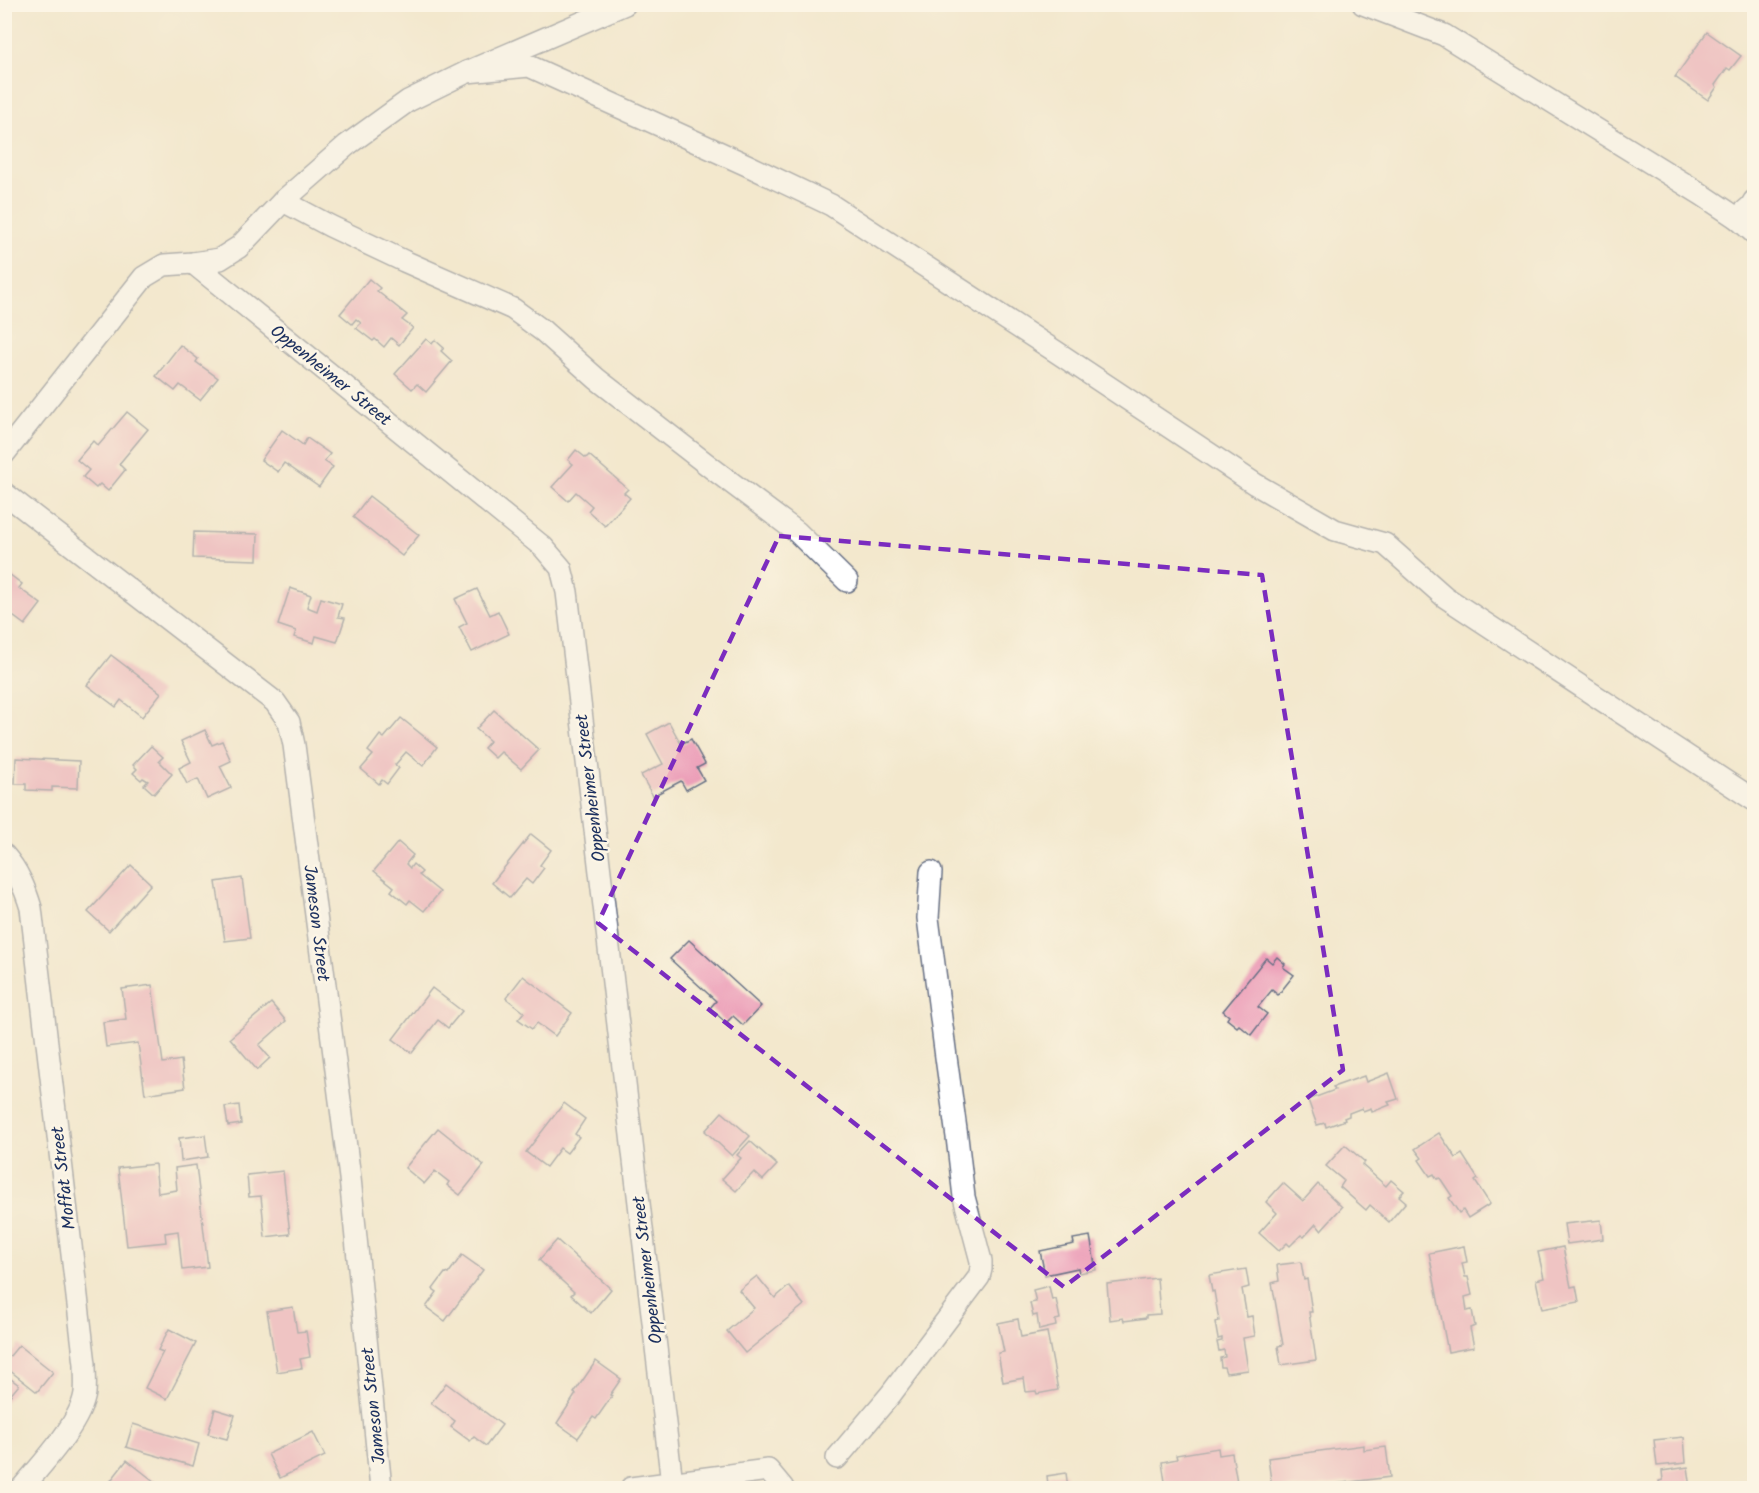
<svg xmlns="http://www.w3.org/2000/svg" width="1759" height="1493" font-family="Kalam,sans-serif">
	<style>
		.building { fill: #eb9ab6 }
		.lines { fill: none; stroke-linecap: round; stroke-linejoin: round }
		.minor-casing { stroke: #677085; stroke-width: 24 }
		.minor { stroke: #fff; stroke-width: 21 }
		.marked { fill: none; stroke: #7b2cbf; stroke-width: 4.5; stroke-dasharray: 12 8; stroke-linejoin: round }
		.labels { text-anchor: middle; stroke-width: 5; stroke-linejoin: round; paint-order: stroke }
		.street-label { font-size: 18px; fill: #1b2f5e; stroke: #fcf5e5 }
	</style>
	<rect width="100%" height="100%" fill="#fcf5e5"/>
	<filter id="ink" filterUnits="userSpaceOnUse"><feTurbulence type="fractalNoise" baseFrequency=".0167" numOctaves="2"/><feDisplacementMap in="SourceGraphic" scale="12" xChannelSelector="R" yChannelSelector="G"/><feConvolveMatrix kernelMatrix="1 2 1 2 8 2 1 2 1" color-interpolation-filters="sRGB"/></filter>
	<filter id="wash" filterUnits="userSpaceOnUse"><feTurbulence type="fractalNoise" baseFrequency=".008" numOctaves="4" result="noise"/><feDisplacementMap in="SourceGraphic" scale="24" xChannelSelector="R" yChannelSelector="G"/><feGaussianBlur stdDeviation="1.35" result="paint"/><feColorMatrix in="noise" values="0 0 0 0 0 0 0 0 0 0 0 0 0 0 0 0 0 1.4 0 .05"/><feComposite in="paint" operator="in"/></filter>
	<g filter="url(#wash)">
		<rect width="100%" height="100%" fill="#f3e8cd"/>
		<g id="blocks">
			<g class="building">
				<path d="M1707,32L1741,56L1730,70L1727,68L1715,85L1717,87L1708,100L1675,77Z"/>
				<path d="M369,279L380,288L377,291L407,315L402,320L413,328L399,345L391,338L384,347L375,339L373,341L356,328L361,323L356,319L352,324L340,314Z"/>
				<path d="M426,339L432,344L435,340L444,348L441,351L452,361L426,392L417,384L412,389L395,374Z"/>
				<path d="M180,345L198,359L196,362L218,378L200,400L180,385L175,391L156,376Z"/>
				<path d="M127,412L148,429L119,464L125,470L108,491L100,484L96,488L83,477L89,470L77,460L93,441L98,446Z"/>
				<path d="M282,430L303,445L307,438L330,454L324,461L333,467L319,487L284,463L278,472L261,460Z"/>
				<path d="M576,450L586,458L589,455L628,489L624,493L630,498L605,526L588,511L592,506L576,492L568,501L552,487L573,464L568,460Z"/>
				<path d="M369,496L419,535L402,556L353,517Z"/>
				<path d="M194,532L258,534L257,560L193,558Z"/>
				<path d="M5,571L22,584L19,588L41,604L25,625L5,610Z"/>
				<path d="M290,588L311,595L307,607L317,611L321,598L342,604L338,617L345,618L337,642L316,636L314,643L294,637L296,631L278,625Z"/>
				<path d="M477,589L490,615L498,611L509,634L472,652L459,627L467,623L455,599Z"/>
				<path d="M111,655L161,693L142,717L121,700L116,707L87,685Z"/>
				<path d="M494,710L539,750L521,769L501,752L495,758L484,748L490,741L476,729Z"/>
				<path d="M401,718L437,747L423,766L406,752L395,765L399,768L387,784L382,780L379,784L361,769L373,755L368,751L380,735L384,738Z"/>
				<path d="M669,722L681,744L691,739L705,764L697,768L704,780L686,790L681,781L653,796L641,775L663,764L647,734Z"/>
				<path d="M205,730L212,745L222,741L231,761L220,766L231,788L207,799L198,779L187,784L179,768L191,762L181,741Z"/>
				<path d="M151,746L163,757L159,761L172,774L154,794L144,785L148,781L143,778L141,780L133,773L137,769L133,765Z"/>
				<path d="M16,758L79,761L78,788L52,787V791L26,790V784H15Z"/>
				<path d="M531,834L551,850L540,865L544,868L532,884L526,879L510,898L492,883Z"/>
				<path d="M398,842L413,855L406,864L410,868L413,864L422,872L419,875L440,892L424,911L410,900L407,904L391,891L394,887L374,871Z"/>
				<path d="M131,865L151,884L109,931L88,912Z"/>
				<path d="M242,878L250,938L225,941L216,882Z"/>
				<path d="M689,940L761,1006L743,1025L733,1016L726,1023L710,1008L716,1001L670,959Z"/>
				<path d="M1277,957L1285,964L1283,967L1294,975L1278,995L1272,990L1258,1007L1267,1014L1251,1035L1239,1025L1237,1027L1227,1019L1229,1016L1223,1011L1266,958L1272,963Z"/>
				<path d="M523,976L572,1013L555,1036L537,1023L532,1029L518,1019L524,1012L506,998Z"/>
				<path d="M152,985L163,1063L181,1060L185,1088L145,1094L138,1043L106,1047L103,1022L126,1019L122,989Z"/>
				<path d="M432,988L462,1011L448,1028L438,1020L412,1053L393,1039Z"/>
				<path d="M271,1003L286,1021L259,1045L270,1058L257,1070L230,1038Z"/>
				<path d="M1389,1073L1398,1099L1388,1102L1390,1105L1372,1112L1371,1108L1363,1111L1362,1108L1349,1113V1116L1344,1118L1345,1120L1326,1127L1325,1123L1317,1125L1308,1100L1335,1090L1333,1087L1364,1076L1366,1082Z"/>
				<path d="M564,1103L585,1119L575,1134L579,1137L567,1153L560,1148L546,1167L526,1152Z"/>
				<path d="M239,1105L241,1124L228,1126L225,1107Z"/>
				<path d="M722,1112L750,1136L732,1156L705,1131Z"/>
				<path d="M438,1128L484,1165L460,1195L447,1185L449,1182L435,1171L424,1184L405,1168Z"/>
				<path d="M1439,1133L1456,1158L1462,1154L1478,1179L1475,1181L1490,1204L1468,1218L1463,1210L1459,1213L1449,1198L1452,1196L1440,1178L1437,1179L1434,1174L1430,1176L1419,1160L1422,1158L1415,1149Z"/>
				<path d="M205,1135L208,1157L181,1161L179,1138Z"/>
				<path d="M750,1141L777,1165L763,1180L754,1172L736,1191L722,1179L741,1158L737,1155Z"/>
				<path d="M1345,1145L1365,1162L1362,1165L1386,1186L1391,1180L1404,1191L1399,1196L1406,1202L1389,1222L1370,1205L1366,1210L1340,1187L1344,1181L1326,1166Z"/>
				<path d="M155,1164L158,1193L177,1190L175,1168L196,1165L208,1267L182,1270L178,1231L165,1233L166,1242L127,1246L118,1168Z"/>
				<path d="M283,1171L290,1234L265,1237L261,1196L249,1197L247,1175Z"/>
				<path d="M1283,1183L1303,1201L1318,1184L1342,1207L1321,1230L1316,1224L1304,1237L1301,1235L1290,1246L1287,1243L1279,1251L1259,1233L1277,1213L1266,1202Z"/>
				<path d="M1601,1220L1603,1239L1567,1244L1564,1224Z"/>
				<path d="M1090,1236L1096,1270L1079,1273L1078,1268L1045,1275L1040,1251L1074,1244L1073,1239Z"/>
				<path d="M557,1240L611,1289L591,1313L571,1295L574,1292L539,1260Z"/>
				<path d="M1464,1246L1467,1262L1462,1263L1465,1277H1468L1472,1295L1465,1297L1467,1311L1472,1310L1475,1326L1470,1328L1474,1347L1448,1352L1429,1253Z"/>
				<path d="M1563,1247L1571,1287L1576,1286L1579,1302L1542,1309L1536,1280L1544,1278L1538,1252Z"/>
				<path d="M462,1255L483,1270L445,1321L426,1307L437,1292L433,1289L445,1273L448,1274Z"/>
				<path d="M1301,1262L1304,1280L1307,1279L1312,1312H1309L1316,1360L1281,1365L1278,1346L1283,1345L1272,1283L1279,1281L1277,1265Z"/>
				<path d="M1246,1269L1249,1287L1242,1289L1247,1317L1252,1316L1255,1336L1243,1338L1248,1370L1226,1373L1224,1367H1221L1220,1358L1225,1357L1224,1350L1219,1351L1217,1342L1222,1341V1338L1218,1339L1215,1322L1219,1321L1214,1291L1212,1292L1209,1275Z"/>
				<path d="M757,1276L775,1298L789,1286L804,1305L745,1353L727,1331L754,1308L739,1290Z"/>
				<path d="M1157,1278L1160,1314L1146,1315V1318L1124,1321L1123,1318L1110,1320L1107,1284Z"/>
				<path d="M1049,1286L1052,1300L1056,1299L1060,1319L1055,1320L1056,1326L1039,1330L1037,1315L1033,1316L1030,1303L1036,1302L1033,1290Z"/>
				<path d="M293,1307L297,1332L306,1331L310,1357L300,1359L302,1368L277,1372L267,1311Z"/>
				<path d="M1018,1319L1021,1337L1047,1332L1058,1390L1037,1394L1036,1391L1026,1392L1024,1378L1003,1382L998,1353L1004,1352L998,1323Z"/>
				<path d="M169,1329L196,1343L167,1399L145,1388L163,1352L158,1350Z"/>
				<path d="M19,1345L53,1372L37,1392L4,1366V1363Z"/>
				<path d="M596,1361L621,1379L610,1395L612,1396L596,1419L593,1417L578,1438L557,1423L576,1394L574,1393Z"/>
				<path d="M4,1374L19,1385L4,1403Z"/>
				<path d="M446,1383L502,1425L486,1446L474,1437L470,1441L451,1427L455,1421L431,1403Z"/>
				<path d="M215,1409L235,1415L227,1439L208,1434Z"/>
				<path d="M133,1424L199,1444L193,1466L126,1447Z"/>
				<path d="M313,1432L325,1456L280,1478L268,1454Z"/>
				<path d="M1684,1437L1686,1463L1657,1466L1654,1440Z"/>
				<path d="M1364,1445V1450L1386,1447L1390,1477L1303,1488H1272L1268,1458Z"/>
				<path d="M1218,1448L1219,1455L1232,1453L1238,1488H1166L1162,1462L1177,1459L1176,1455Z"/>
				<path d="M127,1460L160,1486L158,1488H105Z"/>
				<path d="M1688,1467L1691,1488H1660L1659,1481L1663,1480L1662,1471Z"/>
				<path d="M1066,1473L1068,1488H1036V1487L1048,1485L1047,1476Z"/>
			</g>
		</g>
	</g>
	<g filter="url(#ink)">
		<use href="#blocks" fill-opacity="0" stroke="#677085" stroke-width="1.5"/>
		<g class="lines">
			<g class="minor-casing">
				<g id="minor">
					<path d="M1363,4L1444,35L1701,194L1737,218L1754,233"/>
					<path d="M467,72L529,66L747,165L831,205L1055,351L1255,484L1335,530L1385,544L1445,597L1754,800"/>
					<path d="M283,201L330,226L404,261L513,309L543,331L597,379L713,469L797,532L847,581"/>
					<path d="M1737,218L1751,206L1754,201"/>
					<path d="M193,263L543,547L561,568L567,592L672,1483"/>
					<path d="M4,454L144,277L164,265L193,263L220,259L239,247L283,201L347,145L408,101L467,72L625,4"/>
					<path d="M4,493L275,702L289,722L294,745L350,1178L381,1488"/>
					<path d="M4,855C18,871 25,888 31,908L85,1364C85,1374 86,1384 85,1393C81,1423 41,1465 22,1488"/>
					<path d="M837,1458L891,1394L979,1277L981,1269V1261L964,1197L957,1137L946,1057L928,918L931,872"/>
					<path d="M631,1488L768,1470L783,1488"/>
				</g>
			</g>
			<use href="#minor" class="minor"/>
		</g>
	</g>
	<path d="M0 0H1759V1493H0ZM779,536L1262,575L1343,1070L1064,1287L598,923Z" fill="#f3e8cd" fill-opacity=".55" fill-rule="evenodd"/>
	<path class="marked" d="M779,536L1262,575L1343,1070L1064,1287L598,923Z"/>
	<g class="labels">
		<g class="street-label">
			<text transform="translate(331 375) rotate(39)" y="6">Oppenheimer Street</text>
			<text transform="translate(590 788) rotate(-97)" y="6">Oppenheimer Street</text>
			<text transform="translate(317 923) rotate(83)" y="6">Jameson Street</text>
			<text transform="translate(63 1178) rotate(-97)" y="6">Moffat Street</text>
			<text transform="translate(647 1270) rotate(-97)" y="6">Oppenheimer Street</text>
			<text transform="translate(373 1406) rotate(-96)" y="6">Jameson Street</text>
		</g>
	</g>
	<rect width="1759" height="1493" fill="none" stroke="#fcf5e5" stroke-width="24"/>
</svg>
